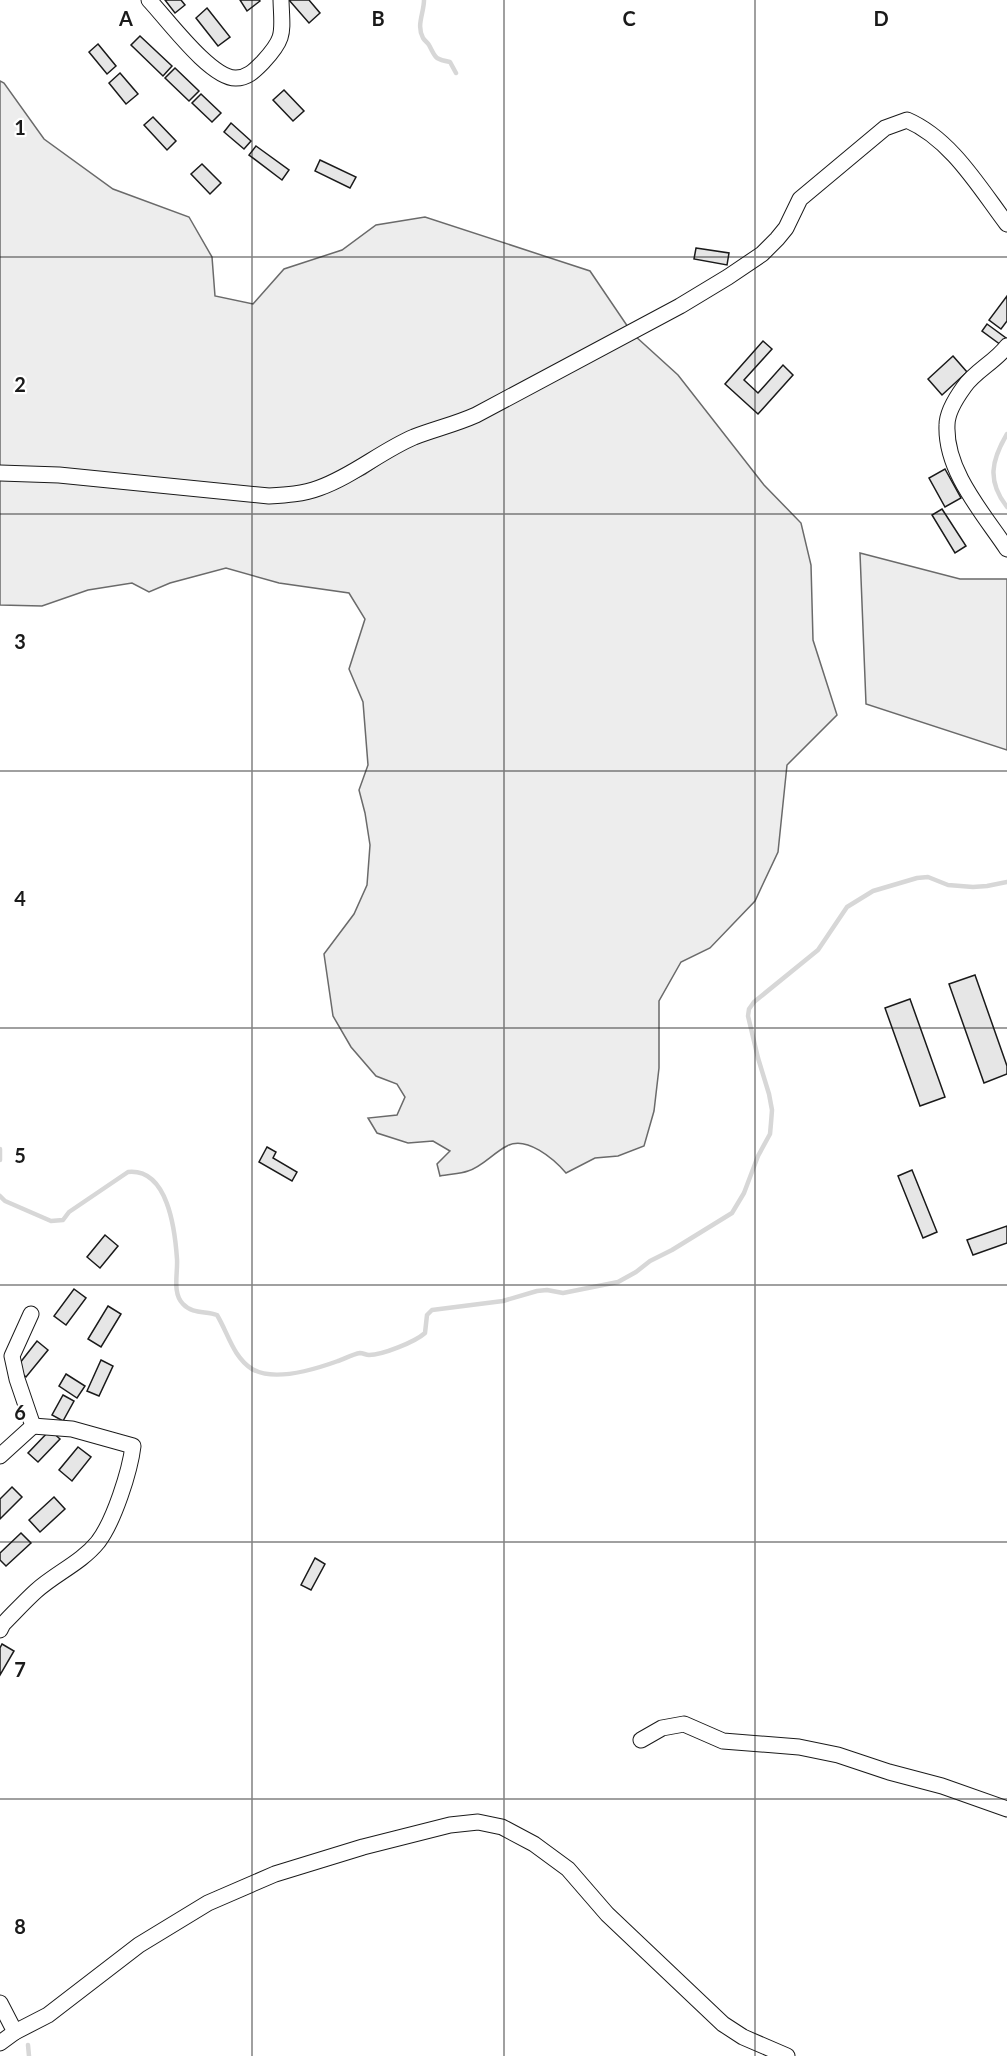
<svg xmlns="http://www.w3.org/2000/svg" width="1007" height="2056" font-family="Lato,sans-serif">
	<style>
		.green { fill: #ededed; stroke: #6a6a6a; stroke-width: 1.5 }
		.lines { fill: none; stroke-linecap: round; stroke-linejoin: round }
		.stream { stroke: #d7d7d7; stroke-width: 4.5 }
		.building { fill: #e6e6e6; stroke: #1a1a1a; stroke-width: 1.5 }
		.street-casing { stroke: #1a1a1a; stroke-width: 17 }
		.street { stroke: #fff; stroke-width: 15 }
		.grid { fill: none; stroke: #1a1a1a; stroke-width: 1.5; stroke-opacity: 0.55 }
		.grid-label { font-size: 20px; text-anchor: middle; font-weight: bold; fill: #1a1a1a; stroke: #fff; stroke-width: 4.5; stroke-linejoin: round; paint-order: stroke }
	</style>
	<rect width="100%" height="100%" fill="#fff"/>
	<g class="green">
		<path d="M0,81L4,83L44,139L113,189L189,217L212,257L215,296L253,304L284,269L342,250L376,225L425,217L590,271L628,327L468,413L314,485L273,491L0,469Z"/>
		<path d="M634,335L678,375L764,485L801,523L811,565L813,640L837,715L787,765L778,852L755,901L710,948L681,962L659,1001V1068L654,1111L644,1146L618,1156L595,1158L566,1173C554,1159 526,1135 507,1146C493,1153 482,1167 468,1171C460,1174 449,1174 440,1176L437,1164L450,1151L433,1141L408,1143L377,1133L368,1118L397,1115L405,1097L397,1084L376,1076L351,1047L333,1016L324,954L354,914L367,885L370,845L365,813L359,790L368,765L363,702L349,669L365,619L349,593L279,583L226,568L170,583L149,592L132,583L88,590L42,606L0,605V478L324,493L365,474L410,443Z"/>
		<path d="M860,553L960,579H1007V750L866,704Z"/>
	</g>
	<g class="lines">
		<g class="stream">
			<path d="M424,0C424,13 416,25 423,38C425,41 428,43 429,45C436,58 434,59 450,62L456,73"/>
			<path d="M1007,434C991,461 987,481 1007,507"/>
			<path d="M0,1149V1160"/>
			<path d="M0,1196L5,1201L51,1221L63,1220L69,1212L128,1172C168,1168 175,1230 177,1259C178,1273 172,1293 183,1304C192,1314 206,1311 217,1315C228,1333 233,1357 252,1369C274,1382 316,1369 338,1361C344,1359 353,1354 360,1353C363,1353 366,1355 369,1355C382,1355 415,1342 425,1333L427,1315L432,1310L503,1301L537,1291L547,1290L563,1293L618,1282L636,1272L650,1261L672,1250L732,1213L744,1193L758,1156L770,1134L771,1123L772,1110L769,1094L758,1058L748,1016L749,1009L754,1002L818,950L847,907L873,891L917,878L928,877L948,885L973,887L987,886L1007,882"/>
			<path d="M28,2045L29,2056"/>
		</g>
	</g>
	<g class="building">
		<path d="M165,0H181L185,5L175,13Z"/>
		<path d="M240,0H259L260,1L247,11Z"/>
		<path d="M289,0H309L320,13L309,23Z"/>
		<path d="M207,8L230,37L218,46L196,18Z"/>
		<path d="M140,36L172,66L163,76L131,45Z"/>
		<path d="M98,44L116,66L107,74L89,52Z"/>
		<path d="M175,68L199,91L189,101L165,78Z"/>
		<path d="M120,73L138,94L126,104L109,83Z"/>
		<path d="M284,90L304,111L293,121L273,100Z"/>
		<path d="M201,94L221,113L212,122L192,103Z"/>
		<path d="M153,117L176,141L167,150L144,125Z"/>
		<path d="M231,123L251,141L244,149L224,132Z"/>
		<path d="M256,146L289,170L282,180L249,155Z"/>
		<path d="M320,160L356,177L350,188L315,171Z"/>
		<path d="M202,164L221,183L210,194L191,174Z"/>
		<path d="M696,248L729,253L727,265L694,259Z"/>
		<path d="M1007,296V321L1001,329L989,320Z"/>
		<path d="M987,324L1006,338L1001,345L982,331Z"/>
		<path d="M763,341L772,349L744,380L758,393L783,365L793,375L758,414L725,384Z"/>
		<path d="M953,356L967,372L942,395L928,379Z"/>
		<path d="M945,469L961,498L945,507L929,478Z"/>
		<path d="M942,509L966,546L955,553L932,515Z"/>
		<path d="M975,975L1007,1066V1074L984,1083L949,984Z"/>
		<path d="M910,999L945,1097L920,1106L885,1008Z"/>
		<path d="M267,1147L276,1152L273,1158L297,1172L292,1181L259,1162Z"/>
		<path d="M912,1170L937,1232L923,1238L898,1176Z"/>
		<path d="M1007,1226V1243L973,1255L967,1240Z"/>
		<path d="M105,1235L118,1246L100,1268L87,1257Z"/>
		<path d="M74,1289L86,1298L66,1325L54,1316Z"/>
		<path d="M108,1306L121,1314L101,1347L88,1339Z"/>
		<path d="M37,1341L48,1350L26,1377L16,1368Z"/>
		<path d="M101,1360L113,1366L99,1396L87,1391Z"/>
		<path d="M66,1374L85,1386L77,1398L59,1386Z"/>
		<path d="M63,1395L74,1401L63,1421L52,1415Z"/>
		<path d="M50,1430L60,1439L38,1462L28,1453Z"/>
		<path d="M78,1447L91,1457L72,1481L59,1470Z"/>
		<path d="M12,1487L22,1497L0,1519V1499Z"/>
		<path d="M54,1497L65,1509L40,1532L29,1520Z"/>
		<path d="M21,1533L31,1543L6,1566L0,1560V1553Z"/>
		<path d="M315,1558L325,1564L311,1590L301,1585Z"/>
		<path d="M2,1644L14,1651L0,1675V1648Z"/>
	</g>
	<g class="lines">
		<g class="street-casing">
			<g id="street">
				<path d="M149,0C167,19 211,79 236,78C248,78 255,70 263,62C286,37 282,33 281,0"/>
				<path d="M1007,346C995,362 975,371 964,387C956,398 947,412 947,425C945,471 983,513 1007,549"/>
				<path d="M0,473L59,475L269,496C286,495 303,494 319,488C353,476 381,451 414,437C435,429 456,424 476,415L680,306L728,277L762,254L777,239L786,228L800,199L885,128L907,120C951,139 979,187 1007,224"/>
				<path d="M0,1456L33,1426L17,1379L12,1356L31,1314"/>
				<path d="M0,1630L3,1624C14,1613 25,1601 36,1591C56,1573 81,1563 98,1542C114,1521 130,1471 133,1446L72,1429L33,1426"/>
				<path d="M641,1740L662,1728L684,1724L723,1741L799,1747L838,1755L889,1772L942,1786L1007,1809"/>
				<path d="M0,2003L15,2032"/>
				<path d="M0,2043L15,2032L48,2015L139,1945L208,1903L275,1874L363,1847L450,1825L478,1822L502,1827L534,1844L568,1869L607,1914L723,2024L743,2037L787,2056"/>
			</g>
		</g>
		<use href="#street" class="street"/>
	</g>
	<path class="grid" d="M252,0V2056M504,0V2056M755,0V2056M0,257H1007M0,514H1007M0,771H1007M0,1028H1007M0,1285H1007M0,1542H1007M0,1799H1007"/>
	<g class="grid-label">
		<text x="126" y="26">A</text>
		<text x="378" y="26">B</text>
		<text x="629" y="26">C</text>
		<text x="881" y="26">D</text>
		<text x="20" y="135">1</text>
		<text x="20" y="392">2</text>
		<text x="20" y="649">3</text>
		<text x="20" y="906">4</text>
		<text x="20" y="1163">5</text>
		<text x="20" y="1420">6</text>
		<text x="20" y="1677">7</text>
		<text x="20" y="1934">8</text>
	</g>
</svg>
